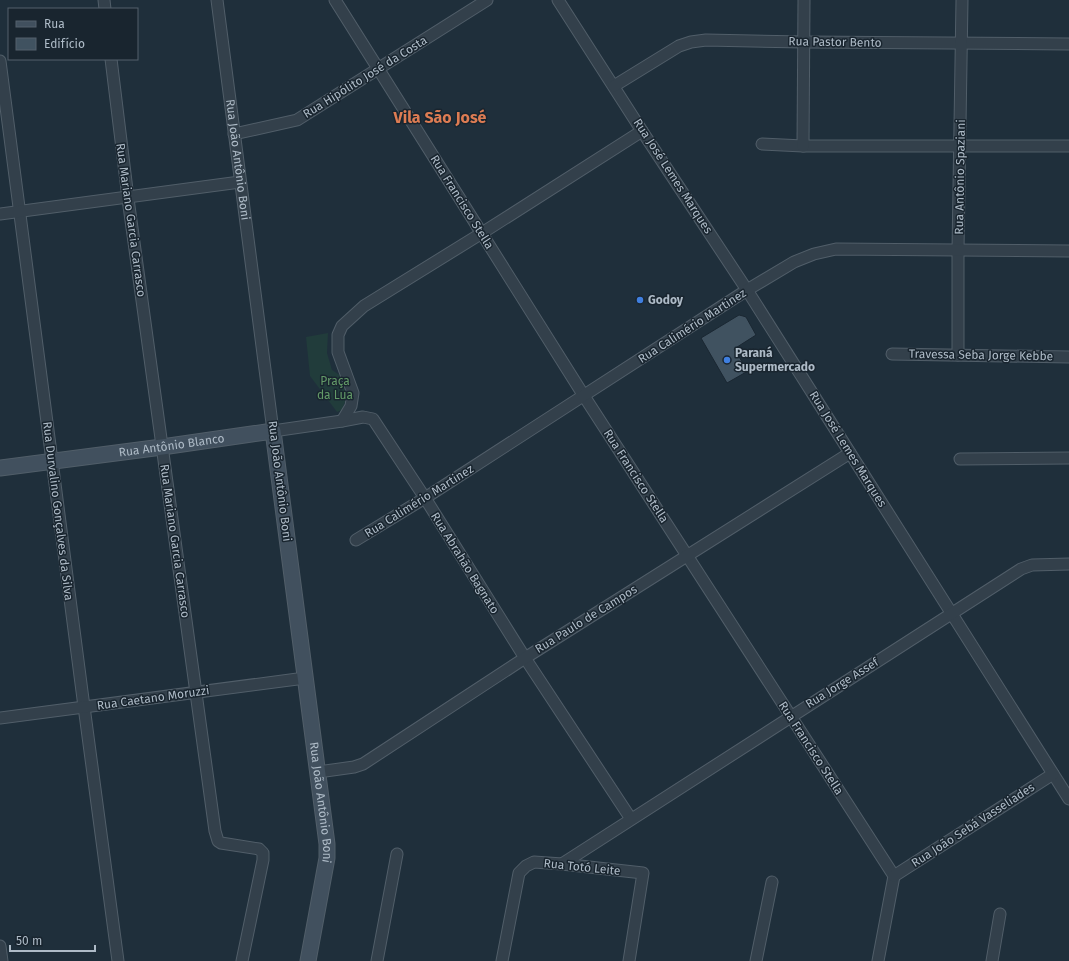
<svg xmlns="http://www.w3.org/2000/svg" width="1069" height="961" font-family="'Fira Sans',sans-serif">
	<style>
		.green { fill: #213c3b }
		.building { fill: #405260; stroke: #1a2732 }
		.lines { fill: none; stroke-linecap: round; stroke-linejoin: round }
		.street-casing { stroke: #515e69; stroke-width: 13 }
		.secondary-casing { stroke: #515e69; stroke-width: 17 }
		.street { stroke: #33404b; stroke-width: 11 }
		.secondary { stroke: #41505e; stroke-width: 15 }
		.shop-dot { fill: #3f7fe0; stroke: #19252f; stroke-width: 1.5 }
		.labels { text-anchor: middle; stroke-width: 3; stroke-linejoin: round; paint-order: stroke }
		.street-label { font-size: 12px; fill: #aebbc7; stroke: #19252f }
		.poi-label { font-size: 12px; font-weight: bold; fill: #aebbc7; stroke: #19252f; text-anchor: start }
		.park-label { font-size: 12px; fill: #639a68; stroke: #19252f }
		.district-label { font-size: 16px; font-weight: bold; fill: #dd7c53; stroke: #19252f }
	</style>
	<rect width="100%" height="100%" fill="#1f2f3b"/>
	<path class="green" d="M328,333L327,353L332,370L344,378L348,394L342,410L337,412L310,376L306,337Z"/>
	<path class="building" d="M739,315L743,316L746,317L756,335L734,349L748,371L727,383L701,338Z"/>
	<g class="lines">
		<g class="street-casing">
			<g id="street">
				<path d="M104,0L105,9"/>
				<path id="s1" d="M217,0L273,431L342,421L363,417L373,419L425,498L525,658L631,819"/>
				<path d="M335,0L584,396L894,876L878,961"/>
				<path d="M558,0L642,131L747,290L1069,799"/>
				<path d="M111,59L129,206L215,831L218,841L221,843L259,849L263,853V860L242,961"/>
				<path d="M0,61L83,699L118,961"/>
				<path d="M614,86L679,46L691,42L706,40L804,42L1069,44"/>
				<path d="M234,134L297,120L487,0"/>
				<path d="M762,144L803,146H1069"/>
				<path d="M803,146L804,0"/>
				<path d="M0,214L240,182"/>
				<path d="M892,354L1069,357"/>
				<path d="M958,355V250L962,0"/>
				<path d="M342,421L351,406L353,393L338,352V335L342,326L364,306L482,233L642,131"/>
				<path d="M960,459L1069,458"/>
				<path d="M356,540L425,498L747,290L794,262L814,254L836,249L1069,251"/>
				<path d="M0,718L305,678"/>
				<path d="M318,772L354,767L363,764L525,658L850,453"/>
				<path d="M562,864L1021,569L1032,565L1069,564"/>
				<path d="M894,876L1053,774"/>
				<path d="M0,946L2,961"/>
				<path d="M377,961L397,854"/>
				<path d="M502,961L519,873L526,866L534,862L562,864L643,873L629,961"/>
				<path d="M756,961L772,882"/>
				<path d="M992,961L1000,914"/>
			</g>
		</g>
		<g class="secondary-casing">
			<g id="secondary">
				<path id="s2" d="M0,468L162,447L273,431L327,844V858L308,961"/>
			</g>
		</g>
		<use href="#street" class="street"/>
		<use href="#secondary" class="secondary"/>
	</g>
	<g class="shop-dot">
		<circle cx="640" cy="300" r="4"/>
		<circle cx="727" cy="360" r="4"/>
	</g>
	<g class="labels">
		<g class="street-label">
			<text transform="translate(835 42) rotate(1)" y="4">Rua Pastor Bento</text>
			<text transform="translate(365 77) rotate(-32)" y="4">Rua Hipólito José da Costa</text>
			<text dy="4" stroke="none"><textPath href="#s1" startOffset="161">Rua João Antônio Boni</textPath></text>
			<text transform="translate(673 176) rotate(57)" y="4">Rua José Lemes Marques</text>
			<text transform="translate(960 177) rotate(-89)" y="4">Rua Antônio Spaziani</text>
			<text transform="translate(462 202) rotate(58)" y="4">Rua Francisco Stella</text>
			<text transform="translate(131 220) rotate(82)" y="4">Rua Mariano Garcia Carrasco</text>
			<text transform="translate(692 326) rotate(-33)" y="4">Rua Calimério Martinez</text>
			<text transform="translate(981 355) rotate(1)" y="4">Travessa Seba Jorge Kebbe</text>
			<text dy="4" stroke="none"><textPath href="#s2" startOffset="173">Rua Antônio Blanco</textPath></text>
			<text transform="translate(848 449) rotate(58)" y="4">Rua José Lemes Marques</text>
			<text transform="translate(636 476) rotate(57)" y="4">Rua Francisco Stella</text>
			<text transform="translate(280 481) rotate(83)" y="4">Rua João Antônio Boni</text>
			<text transform="translate(419 501) rotate(-32)" y="4">Rua Calimério Martinez</text>
			<text transform="translate(58 511) rotate(83)" y="4">Rua Durvalino Gonçalves da Silva</text>
			<text transform="translate(175 541) rotate(82)" y="4">Rua Mariano Garcia Carrasco</text>
			<text transform="translate(465 563) rotate(58)" y="4">Rua Abrahão Bagnato</text>
			<text transform="translate(586 619) rotate(-32)" y="4">Rua Paulo de Campos</text>
			<text transform="translate(842 683) rotate(-32)" y="4">Rua Jorge Assef</text>
			<text transform="translate(153 698) rotate(-8)" y="4">Rua Caetano Moruzzi</text>
			<text transform="translate(811 748) rotate(57)" y="4">Rua Francisco Stella</text>
			<text dy="4" stroke="none"><textPath href="#s2" startOffset="650">Rua João Antônio Boni</textPath></text>
			<text transform="translate(973 825) rotate(-33)" y="4">Rua João Sebá Vasseliades</text>
			<text transform="translate(582 867) rotate(6)" y="4">Rua Totó Leite</text>
		</g>
		<g class="poi-label">
			<text x="648" y="304">Godoy</text>
			<text x="735" y="357">Paraná<tspan x="735" dy="14">Supermercado</tspan></text>
		</g>
		<g class="park-label">
			<text x="335" y="385">Praça<tspan x="335" dy="14">da Lua</tspan></text>
		</g>
		<g class="district-label">
			<text x="440" y="123">Vila São José</text>
		</g>
	</g>
	<rect x="8" y="8" width="130" height="52" fill="#19252f" stroke="#55616c"/>
	<rect x="16" y="21" width="20" height="6" fill="#41505e" stroke="#55616c"/>
	<text x="44" y="28" font-size="12" fill="#aebbc7">Rua</text>
	<rect x="16" y="38" width="20" height="12" fill="#405260" stroke="#55616c"/>
	<text x="44" y="48" font-size="12" fill="#aebbc7">Edifício</text>
	<path d="M10 945v6h85v-6" fill="none" stroke="#aebbc7" stroke-width="2"/>
	<text x="16" y="945" font-size="12" fill="#aebbc7" stroke="#19252f" stroke-width="3" paint-order="stroke">50 m</text>
</svg>
